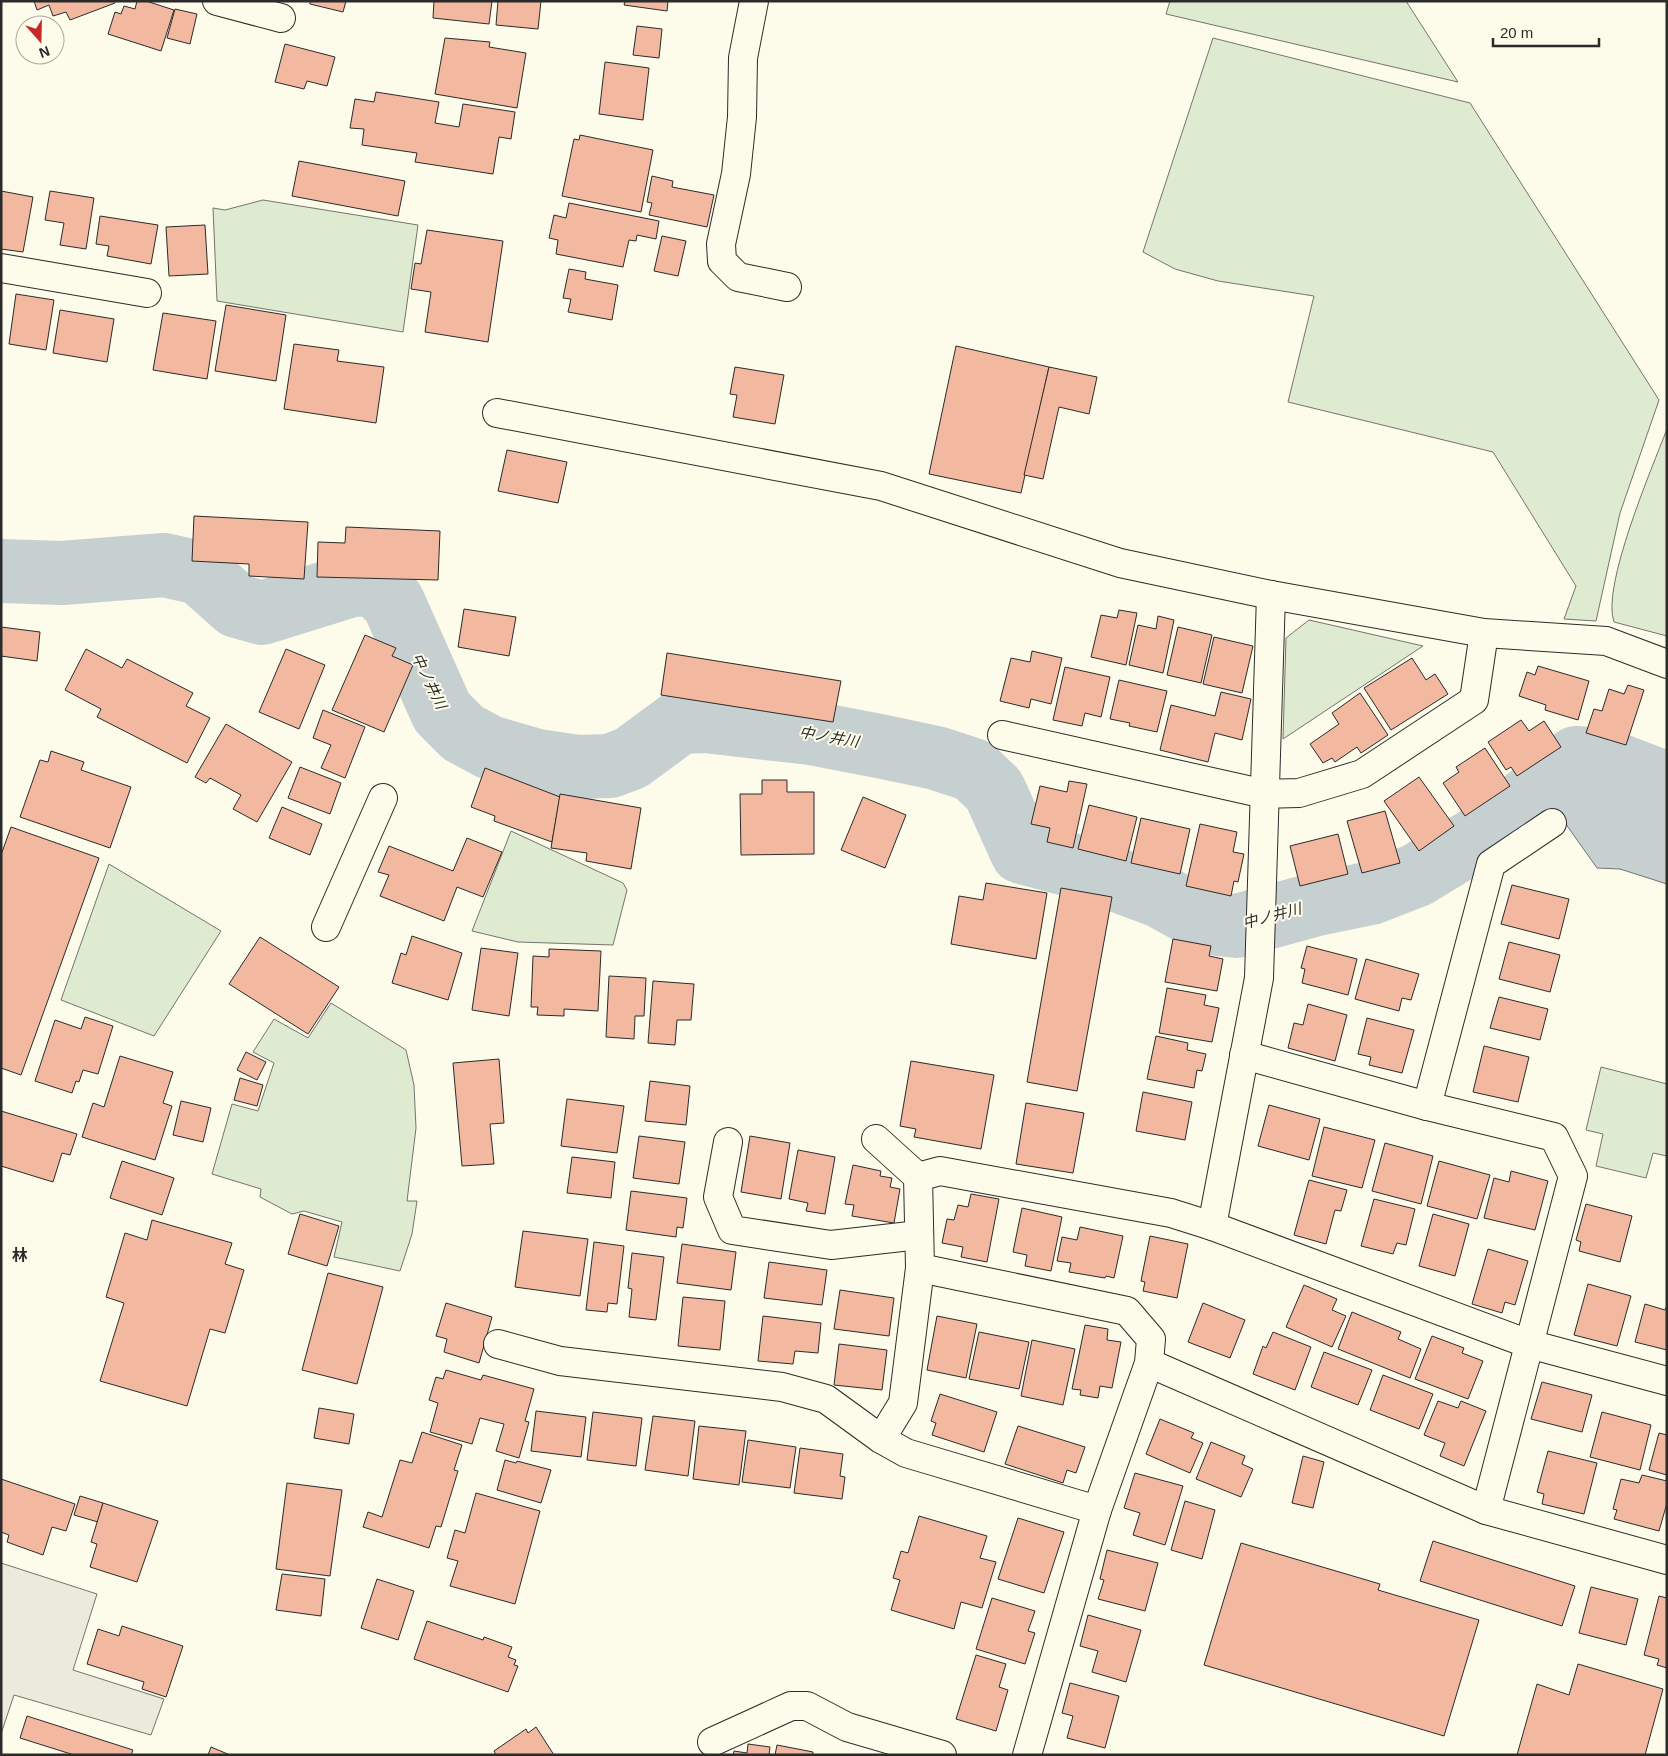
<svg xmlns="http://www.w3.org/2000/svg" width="1668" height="1756" font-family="Arial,'Noto Sans JP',sans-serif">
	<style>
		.green { fill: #deebd1; stroke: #74746e }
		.parking { fill: #eceadb; stroke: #74746e }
		.water { fill: #c7d0d0; stroke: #74746e }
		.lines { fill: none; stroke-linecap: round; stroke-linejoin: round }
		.river { stroke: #c7d0d0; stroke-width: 64 }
		.building { fill: #f2b8a0; stroke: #2b2b2b }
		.street-casing { stroke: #2b2b2b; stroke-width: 30 }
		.street { stroke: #fdfbea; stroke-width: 28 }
		.labels { text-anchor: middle; stroke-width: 4; stroke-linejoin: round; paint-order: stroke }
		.water-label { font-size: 15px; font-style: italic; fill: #2b2b2b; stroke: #fdfbea }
		.quarter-label { font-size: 16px; font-weight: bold; fill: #2b2b2b; stroke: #fdfbea }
	</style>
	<rect width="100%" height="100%" fill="#fdfbea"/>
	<g class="green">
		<path d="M1170,1H1406L1458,82L1166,14Z"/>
		<path d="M1213,38L1470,103L1659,400L1620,513L1596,621L1564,619L1576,586L1493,452L1288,402L1314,296L1218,281L1175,269L1143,252Z"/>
		<path d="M263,200L418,225L403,332L217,301L213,208L225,210Z"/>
		<path d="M1667,429V636L1614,622C1601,587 1652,468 1667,429Z"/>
		<path d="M1309,620L1423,646L1283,739L1286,638Z"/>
		<path d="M511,831L623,883L627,890L613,945L518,942L472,931Z"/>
		<path d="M109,864L221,931L154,1036L61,1000Z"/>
		<path d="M331,1003L406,1050L414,1085L416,1128L407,1201H417L412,1234L400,1271L334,1257L342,1222L304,1211L292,1214L260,1197L261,1189L212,1174L232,1104L258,1111L274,1063L253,1052L274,1019L308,1038Z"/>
		<path d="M1601,1067L1667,1084V1156L1653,1153L1646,1178L1596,1166L1603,1134L1586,1130Z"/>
	</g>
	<path class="parking" d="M1,1563L97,1594L73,1670L164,1699L151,1735L14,1695L1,1734Z"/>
	<path class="water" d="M1583,775L1600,777L1667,805V884L1620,869L1597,868L1548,799L1571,781Z"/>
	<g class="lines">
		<path class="river" d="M1,571L62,573L164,565L200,573L237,606L262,613L352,585L374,584L393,602L442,712L463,733L489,747L537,761L577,767L610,766L631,758L680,722L705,721L811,733L879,746L936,758L973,770L994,790L1022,852L1093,871L1160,896L1209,923L1237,926L1317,904L1371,893L1417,875L1491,830L1576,758L1605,760L1667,784"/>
	</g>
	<g class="building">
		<path d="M34,1H114L115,3L70,20L66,12L53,16L49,5L37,10Z"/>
		<path d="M137,1H146L174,10L161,51L108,34L115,12L121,14L124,6L135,9Z"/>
		<path d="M310,1H346L343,12L310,4Z"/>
		<path d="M434,1H492L489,24L433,18Z"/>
		<path d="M498,1H541L538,29L496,25Z"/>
		<path d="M625,1H668L667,11L624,5Z"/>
		<path d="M175,9L197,14L190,44L167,38Z"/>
		<path d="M637,26L662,29L659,58L633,55Z"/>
		<path d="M445,38L490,42L489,47L526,53L517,108L435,94Z"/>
		<path d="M285,44L335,57L327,86L307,81L304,89L275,82Z"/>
		<path d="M605,62L649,68L643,120L599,114Z"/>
		<path d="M376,92L439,102L435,123L459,127L463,104L515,112L511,139L499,137L493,174L415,162L417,153L362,145L364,129L350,128L355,99L374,102Z"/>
		<path d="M580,135L653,150L641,212L562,196L574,139L579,140Z"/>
		<path d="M299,161L405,181L398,216L292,196Z"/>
		<path d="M652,176L673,181L672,187L714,195L707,227L649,215L652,203L647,202Z"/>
		<path d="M1,191L33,197L23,252L1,249Z"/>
		<path d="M50,191L94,198L86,249L60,245L64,223L45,220Z"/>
		<path d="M569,203L659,221L656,239L637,235L636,241L629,240L623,267L556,254L558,240L549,238L554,215L566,218Z"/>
		<path d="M100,216L158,225L151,264L107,256L109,246L96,244Z"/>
		<path d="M205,225L208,274L169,276L166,227Z"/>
		<path d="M427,230L503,241L488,342L425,332L431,292L411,289L415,263L421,264Z"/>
		<path d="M662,236L686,241L678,276L654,271Z"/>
		<path d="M569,269L586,272L585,279L618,285L612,320L568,312L571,299L563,298Z"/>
		<path d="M16,294L54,300L46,350L9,344Z"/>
		<path d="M226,305L286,315L276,381L215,371Z"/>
		<path d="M60,310L114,319L107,362L53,353Z"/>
		<path d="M163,313L216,321L207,379L153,370Z"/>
		<path d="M294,344L339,350L337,361L384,367L376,423L284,409Z"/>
		<path d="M956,346L1049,367L1021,493L929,474Z"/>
		<path d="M735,367L784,375L775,424L733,417L737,395L730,394Z"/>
		<path d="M1049,367L1097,377L1089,414L1059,407L1043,479L1024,475Z"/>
		<path d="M507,450L567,462L558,503L498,491Z"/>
		<path d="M194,516L308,522L304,579L249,576V564L192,561Z"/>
		<path d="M346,527L440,531L438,580L317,577L318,542L345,543Z"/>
		<path d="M464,609L516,617L509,656L458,647Z"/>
		<path d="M1119,610L1137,613L1126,665L1091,657L1101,615L1117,618Z"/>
		<path d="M1158,616L1174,620L1163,673L1129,665L1138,625L1156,629Z"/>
		<path d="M1,627L40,632L37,661L1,656Z"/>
		<path d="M1178,627L1212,635L1201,683L1167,675Z"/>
		<path d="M365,635L396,648L392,656L413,665L384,732L332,710Z"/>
		<path d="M1214,637L1253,646L1242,693L1203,684Z"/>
		<path d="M86,649L122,668L127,659L193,693L186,706L210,718L187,763L97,717L101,709L65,690Z"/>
		<path d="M286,649L325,665L299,729L259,712Z"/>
		<path d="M1032,651L1062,658L1051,704L1031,699L1029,708L1000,701L1011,658L1030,662Z"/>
		<path d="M667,653L841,681L833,722L661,695Z"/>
		<path d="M1412,658L1426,680L1435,674L1448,694L1391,730L1364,688Z"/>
		<path d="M1538,666L1589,681L1578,720L1545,710L1546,705L1519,696L1527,672L1535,675Z"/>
		<path d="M1065,667L1110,677L1101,717L1085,713L1082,726L1053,720Z"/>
		<path d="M1119,680L1167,691L1157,732L1129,726L1130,723L1110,719Z"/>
		<path d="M1628,685L1644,690L1626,745L1586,733L1594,709L1602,711L1609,689L1624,694Z"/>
		<path d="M1221,692L1251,699L1242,740L1215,733L1208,762L1160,750L1171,705L1215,716Z"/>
		<path d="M1360,693L1388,735L1361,753L1357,747L1335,762L1332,758L1323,763L1310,744L1339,724L1332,713Z"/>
		<path d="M323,710L365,727L345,778L321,768L331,745L313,738Z"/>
		<path d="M1521,720L1529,731L1544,721L1561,747L1517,776L1511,767L1506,770L1488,742Z"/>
		<path d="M226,724L292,762L257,822L233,809L241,795L210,778L206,783L195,777Z"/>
		<path d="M1485,748L1510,786L1465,816L1443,783L1459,772L1456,767Z"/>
		<path d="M51,751L84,762L81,770L131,787L110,848L20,817L40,760L48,762Z"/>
		<path d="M300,767L341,783L330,814L288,798Z"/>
		<path d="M485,768L560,797L552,842L494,821L495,816L471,807Z"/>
		<path d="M1419,777L1454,826L1419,851L1384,801Z"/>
		<path d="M762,780H787V792H814V854L741,855L740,794H762Z"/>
		<path d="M1069,781L1087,784L1073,848L1047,842L1050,828L1031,824L1040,786L1067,792Z"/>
		<path d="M560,794L641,808L631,869L586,861L587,853L551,848Z"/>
		<path d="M863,797L906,815L885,868L841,850Z"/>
		<path d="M1089,805L1137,817L1126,861L1078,849Z"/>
		<path d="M282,807L322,824L310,855L269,838Z"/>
		<path d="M1385,811L1400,863L1362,873L1347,821Z"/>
		<path d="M1141,818L1190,829L1180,874L1131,863Z"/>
		<path d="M1200,824L1237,832L1233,852L1244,854L1238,882L1234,881L1231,896L1186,886Z"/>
		<path d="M11,827L99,858L21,1075L1,1068V855Z"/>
		<path d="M1338,834L1348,874L1300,886L1290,846Z"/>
		<path d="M467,838L502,852L483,897L457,887L444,921L380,896L389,875L378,872L389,846L453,871Z"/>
		<path d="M986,883L1047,893L1036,959L951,944L959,896L983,900Z"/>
		<path d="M1512,885L1569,899L1559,939L1501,924Z"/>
		<path d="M1061,888L1112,897L1077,1091L1027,1082Z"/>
		<path d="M412,936L462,953L448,1000L392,983L401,953L406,955Z"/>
		<path d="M260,937L339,987L308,1034L229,984Z"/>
		<path d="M1173,939L1211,946L1209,956L1223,959L1217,991L1165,982Z"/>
		<path d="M1509,942L1560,955L1550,992L1499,979Z"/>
		<path d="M1307,946L1357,959L1348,995L1302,983L1305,969L1301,968Z"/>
		<path d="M481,948L518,953L509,1016L472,1010Z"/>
		<path d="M549,949L601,951L598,1011L564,1009V1016L537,1015L538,1007H531L533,956L549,957Z"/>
		<path d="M1366,959L1419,974L1411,1000L1402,998L1399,1011L1355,999Z"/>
		<path d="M609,976L646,978L644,1016H635L634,1039L606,1037Z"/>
		<path d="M653,981L694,984L691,1020H677L675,1045L648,1043Z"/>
		<path d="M1167,988L1206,995L1204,1005L1219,1008L1212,1042L1159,1033Z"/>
		<path d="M1499,997L1548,1009L1540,1040L1490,1028Z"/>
		<path d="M1308,1004L1347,1015L1335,1061L1288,1048L1294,1023L1303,1025Z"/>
		<path d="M85,1017L113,1026L98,1074L83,1070L79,1082L76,1081L72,1093L35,1081L55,1020L81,1029Z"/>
		<path d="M1367,1018L1414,1030L1402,1073L1369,1065L1371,1057L1358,1054Z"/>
		<path d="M1156,1036L1188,1043L1187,1050L1206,1054L1202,1071L1197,1070L1194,1088L1147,1079Z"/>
		<path d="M1484,1046L1529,1057L1518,1102L1473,1092Z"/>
		<path d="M246,1052L266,1062L257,1080L237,1070Z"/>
		<path d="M120,1056L173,1072L163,1103L172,1106L155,1160L82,1137L93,1103L104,1107Z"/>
		<path d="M499,1059L504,1123L490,1124L494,1164L462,1166L453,1063Z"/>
		<path d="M911,1061L994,1075L981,1149L914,1137L916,1129L900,1126Z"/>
		<path d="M240,1078L263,1085L257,1106L234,1100Z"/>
		<path d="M650,1081L690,1086L686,1125L645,1121Z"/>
		<path d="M1143,1092L1192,1102L1185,1140L1136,1131Z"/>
		<path d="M567,1099L624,1106L617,1153L561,1146Z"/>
		<path d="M181,1101L211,1108L203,1142L173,1135Z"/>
		<path d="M1026,1103L1084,1113L1073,1173L1016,1164Z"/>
		<path d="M1269,1105L1320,1119L1309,1160L1258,1146Z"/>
		<path d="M1,1111L77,1134L70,1155L62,1153L53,1182L1,1166Z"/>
		<path d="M1324,1127L1375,1140L1362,1188L1312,1176Z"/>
		<path d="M639,1136L685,1142L679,1184L633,1178Z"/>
		<path d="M750,1136L790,1143L781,1199L741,1192Z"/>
		<path d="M1385,1143L1433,1156L1421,1204L1372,1191Z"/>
		<path d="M798,1150L835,1157L825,1214L806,1211L808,1203L789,1199Z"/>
		<path d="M572,1157L615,1162L611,1198L567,1193Z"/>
		<path d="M122,1161L174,1178L162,1215L110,1198Z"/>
		<path d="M1439,1161L1490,1175L1477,1219L1427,1206Z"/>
		<path d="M853,1165L881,1171L880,1176L892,1178L890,1187L900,1189L894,1223L852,1216L854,1205L845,1204Z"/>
		<path d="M1511,1171L1548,1181L1535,1230L1484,1218L1494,1178L1509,1182Z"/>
		<path d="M1309,1180L1347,1190L1341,1211L1335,1210L1326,1244L1294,1235Z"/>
		<path d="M631,1191L687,1198L683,1228L677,1227L676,1237L626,1230Z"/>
		<path d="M971,1194L999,1199L987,1262L961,1257L963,1247L942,1243L947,1219L954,1220L958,1205L968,1207Z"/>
		<path d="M1374,1199L1415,1209L1406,1245L1397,1243L1393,1254L1361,1246Z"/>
		<path d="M1586,1204L1632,1216L1620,1262L1579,1251L1581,1242L1576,1240Z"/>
		<path d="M1022,1208L1062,1217L1051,1271L1025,1266L1027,1255L1013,1252Z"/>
		<path d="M300,1214L339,1226L327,1266L288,1254Z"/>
		<path d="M1433,1214L1469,1224L1455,1276L1419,1266Z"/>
		<path d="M152,1220L232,1243L225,1264L244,1270L225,1333L210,1329L187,1406L100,1381L124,1303L106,1297L125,1233L147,1240Z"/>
		<path d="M1080,1227L1123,1236L1114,1278L1106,1276L1105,1278L1069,1272L1071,1263L1057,1261L1062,1237L1077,1240Z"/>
		<path d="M523,1231L588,1239L580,1296L515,1287Z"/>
		<path d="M1150,1236L1188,1244L1177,1298L1143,1291L1145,1282L1141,1281Z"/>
		<path d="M594,1242L624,1246L617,1304L608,1303L607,1312L586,1310Z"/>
		<path d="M682,1244L736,1252L731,1290L677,1283Z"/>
		<path d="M1488,1249L1528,1261L1515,1305L1505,1302L1502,1313L1472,1304Z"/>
		<path d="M632,1253L664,1257L656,1320L629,1317L632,1289L628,1288Z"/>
		<path d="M769,1262L827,1270L822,1305L764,1298Z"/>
		<path d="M328,1273L383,1287L357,1384L302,1370Z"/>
		<path d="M1588,1284L1631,1296L1617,1346L1574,1335Z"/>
		<path d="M1304,1285L1337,1299L1332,1310L1346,1316L1332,1347L1286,1327Z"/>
		<path d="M840,1290L894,1298L889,1336L834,1329Z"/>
		<path d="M683,1297L725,1301L720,1350L678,1346Z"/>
		<path d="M446,1303L492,1317L479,1363L444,1352L447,1339L436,1336Z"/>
		<path d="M1203,1303L1245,1320L1230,1358L1188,1342Z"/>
		<path d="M1645,1304L1665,1310L1667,1305V1350L1635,1342Z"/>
		<path d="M1352,1312L1401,1332L1398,1339L1421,1349L1410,1378L1338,1349Z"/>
		<path d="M763,1316L821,1323L818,1353L795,1351L793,1364L758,1361Z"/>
		<path d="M937,1316L977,1324L966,1378L927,1370Z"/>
		<path d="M1085,1325L1108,1329L1107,1340L1121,1342L1112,1388L1100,1386L1098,1398L1080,1395L1081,1390L1072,1389Z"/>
		<path d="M979,1332L1029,1342L1019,1389L969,1379Z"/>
		<path d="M1273,1332L1311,1347L1295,1390L1253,1374L1263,1346L1266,1348Z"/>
		<path d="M1432,1336L1464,1348L1462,1353L1483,1361L1468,1399L1415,1379Z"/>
		<path d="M1032,1340L1075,1349L1063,1405L1021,1396Z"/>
		<path d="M839,1344L887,1350L882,1390L834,1385Z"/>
		<path d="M1324,1352L1372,1370L1358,1405L1311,1387Z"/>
		<path d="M446,1370L481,1380L483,1375L534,1389L525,1421L529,1422L519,1458L496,1451L504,1424L480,1418L472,1444L430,1432L438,1403L429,1400L436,1377L443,1379Z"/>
		<path d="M1383,1375L1433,1394L1419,1429L1370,1410Z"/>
		<path d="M1542,1382L1592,1395L1582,1432L1531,1419Z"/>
		<path d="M940,1394L997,1412L984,1452L932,1435L936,1423L931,1421Z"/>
		<path d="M1438,1401L1458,1408L1461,1401L1486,1411L1464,1466L1440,1456L1445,1443L1424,1435Z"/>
		<path d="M319,1408L354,1414L349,1444L314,1438Z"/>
		<path d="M536,1411L586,1417L581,1457L531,1451Z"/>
		<path d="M593,1412L642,1418L636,1466L587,1460Z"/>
		<path d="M1602,1412L1651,1425L1640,1470L1590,1457Z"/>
		<path d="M653,1416L695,1421L688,1476L645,1470Z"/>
		<path d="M1160,1419L1194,1433L1191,1438L1203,1443L1190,1473L1146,1454Z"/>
		<path d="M699,1426L746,1431L739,1485L693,1479Z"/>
		<path d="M1018,1426L1085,1447L1076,1473L1067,1470L1063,1483L1005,1464Z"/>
		<path d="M422,1432L462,1445L454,1470L458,1471L441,1527L436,1526L429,1548L363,1527L368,1512L382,1517L400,1460L412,1463Z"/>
		<path d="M1659,1433L1667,1435V1475L1649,1470Z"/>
		<path d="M748,1440L796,1447L790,1488L742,1482Z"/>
		<path d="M1211,1442L1245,1456L1242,1464L1253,1469L1241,1497L1196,1479Z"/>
		<path d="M800,1448L843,1454L840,1476L845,1477L842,1499L794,1493Z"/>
		<path d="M1548,1451L1597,1463L1584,1514L1542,1504L1544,1494L1537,1492Z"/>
		<path d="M1303,1456L1324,1462L1313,1508L1292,1503Z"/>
		<path d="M505,1460L516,1463L517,1461L551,1470L541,1503L497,1490Z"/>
		<path d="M1135,1473L1183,1486L1165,1545L1133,1535L1140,1513L1124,1508Z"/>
		<path d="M1642,1475L1667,1481V1503L1659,1531L1614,1519L1617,1510L1613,1509L1621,1479L1639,1483Z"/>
		<path d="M1,1479L75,1504L66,1531L52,1527L43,1555L7,1542L9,1535L1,1532Z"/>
		<path d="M287,1483L342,1490L330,1576L276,1569Z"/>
		<path d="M476,1493L540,1511L515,1604L450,1586L458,1561L447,1558L455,1530L465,1533Z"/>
		<path d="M80,1496L103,1503L98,1522L74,1515Z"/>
		<path d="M1185,1501L1215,1510L1202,1559L1171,1550Z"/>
		<path d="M103,1503L158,1521L137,1582L90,1567L97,1544L91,1542Z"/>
		<path d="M919,1516L987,1536L980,1558L996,1562L982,1608L961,1602L954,1629L891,1610L900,1580L893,1578L901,1551L908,1553Z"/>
		<path d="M1018,1518L1064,1532L1044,1593L998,1579Z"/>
		<path d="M1433,1541L1575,1586L1562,1626L1420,1581Z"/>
		<path d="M1241,1543L1380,1584L1378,1590L1479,1620L1444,1736L1204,1665Z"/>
		<path d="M1107,1550L1158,1563L1145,1611L1098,1599L1104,1580L1100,1579Z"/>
		<path d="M282,1574L325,1579L321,1616L276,1610Z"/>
		<path d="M377,1579L414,1591L398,1640L361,1628Z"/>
		<path d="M1591,1587L1638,1599L1626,1645L1579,1633Z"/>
		<path d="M1659,1596L1667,1598V1668L1657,1665L1659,1659L1644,1655Z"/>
		<path d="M992,1598L1035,1611L1028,1631L1035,1633L1025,1664L976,1649Z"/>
		<path d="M1088,1615L1141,1630L1126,1682L1092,1672L1098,1651L1080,1646Z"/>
		<path d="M427,1621L483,1640L484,1637L512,1647L508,1657L516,1660L514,1665L518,1666L508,1692L414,1659Z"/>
		<path d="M122,1626L183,1646L166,1697L142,1689L144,1682L87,1664L98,1629L119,1636Z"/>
		<path d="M976,1655L1006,1664L999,1687L1008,1690L996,1731L956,1719Z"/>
		<path d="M1578,1664L1663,1689L1645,1755H1517L1537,1684L1569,1695Z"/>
		<path d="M1070,1683L1119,1696L1105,1748L1067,1738L1073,1716L1062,1713Z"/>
		<path d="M27,1716L133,1750L131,1755H74L20,1738Z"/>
		<path d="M536,1727L554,1755H496L494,1751L526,1729L528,1733Z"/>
		<path d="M748,1744L770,1747L769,1755H733L734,1751L747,1753Z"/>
		<path d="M777,1745L813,1752V1755H775Z"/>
		<path d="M211,1747L230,1755H208Z"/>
	</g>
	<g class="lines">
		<g class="street-casing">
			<g id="street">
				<path d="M217,1L281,18"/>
				<path d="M754,1L743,58L742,117L736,174L721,244L722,261L738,277L787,287"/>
				<path d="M1,268L147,293"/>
				<path d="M497,413L881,486L1120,563L1271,595L1484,633L1606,641L1667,664"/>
				<path d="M1271,595L1259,978L1212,1226L1529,1344L1667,1381"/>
				<path d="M1002,735L1265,794L1299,793L1362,774L1474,700L1484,633"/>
				<path d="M326,927L383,798"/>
				<path d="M1244,1055L1427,1106L1554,1137L1573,1176L1486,1510"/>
				<path d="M1427,1106L1491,864L1552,823"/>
				<path d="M876,1139L918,1177L920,1268L903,1403L881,1439"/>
				<path d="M728,1142L718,1197L732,1230L831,1245L919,1235"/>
				<path d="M918,1177L940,1171L1171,1213L1212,1226"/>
				<path d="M920,1268L1127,1311L1151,1339L1149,1363L1097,1510L1027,1755"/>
				<path d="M498,1344L560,1361L782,1387L826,1399L881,1439L906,1453L1097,1510"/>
				<path d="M1149,1363L1486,1510L1667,1560"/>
				<path d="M712,1742L791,1706H807L847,1727L942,1755"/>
			</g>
		</g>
		<use href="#street" class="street"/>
	</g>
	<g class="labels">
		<g class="water-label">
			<text transform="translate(429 681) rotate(64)" y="5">中ノ井川</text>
			<text transform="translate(829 737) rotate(10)" y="5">中ノ井川</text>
			<text transform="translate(1272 916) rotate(-15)" y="5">中ノ井川</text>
		</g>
		<g class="quarter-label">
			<text x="20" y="1261">林</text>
		</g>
	</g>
	<rect width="1668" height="1756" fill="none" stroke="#2b2b2b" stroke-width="5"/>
	<g transform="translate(40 40) rotate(160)"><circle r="24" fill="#fdfbea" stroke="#a9a89e"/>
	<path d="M0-4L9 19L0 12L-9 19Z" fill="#c62828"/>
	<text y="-8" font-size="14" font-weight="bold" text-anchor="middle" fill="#2b2b2b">N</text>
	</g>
	<path d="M1493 38v8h106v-8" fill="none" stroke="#2b2b2b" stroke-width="2.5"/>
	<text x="1500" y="38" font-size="15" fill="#2b2b2b" stroke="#fdfbea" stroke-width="4" paint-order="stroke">20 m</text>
</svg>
